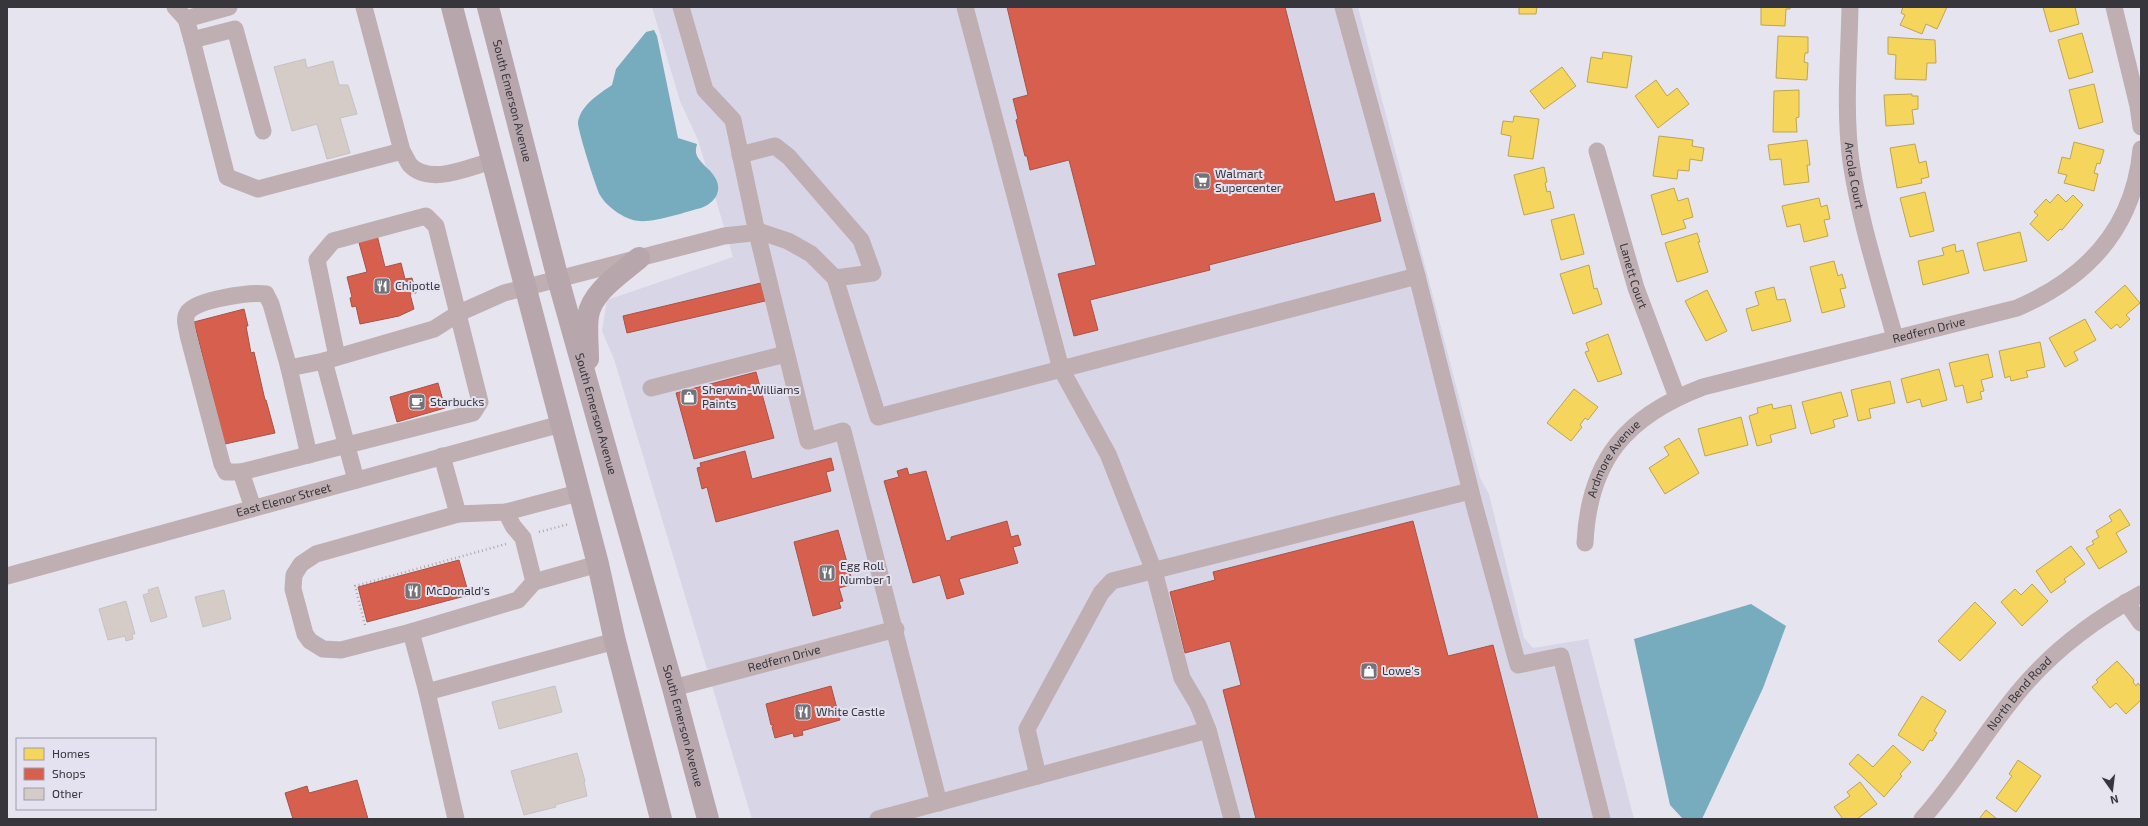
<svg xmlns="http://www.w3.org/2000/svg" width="2148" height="826" font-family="'Exo 2',sans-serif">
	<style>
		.built { fill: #d8d5e6 }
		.water { fill: #77abbe }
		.homes { fill: #f6d55c; stroke: #bda552 }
		.shops { fill: #d6604d; stroke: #a65348 }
		.building { fill: #d5cbc7; stroke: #c5c2c4 }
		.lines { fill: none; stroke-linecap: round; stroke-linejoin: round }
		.path { stroke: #b0a6aa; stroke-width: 2.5; stroke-dasharray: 1 3; stroke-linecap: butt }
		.minor { stroke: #bfaeb2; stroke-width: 17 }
		.major { stroke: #b8a6ad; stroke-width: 22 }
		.labels { text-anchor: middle; stroke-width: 4; stroke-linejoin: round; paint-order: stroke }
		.street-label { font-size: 12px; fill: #37363c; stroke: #e4e1f1 }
		.poi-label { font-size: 12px; fill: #37363c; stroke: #e4e1f1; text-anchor: start }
	</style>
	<rect width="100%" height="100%" fill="#e6e4ee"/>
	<path class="built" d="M652,7H1358L1480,478L1489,494L1524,638L1533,648L1588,639L1634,819H752L614,359L602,331L607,300L733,257L698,140L680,101Z"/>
	<g class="water">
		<path d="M654,30L657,36L678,138L697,144C696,148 695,152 697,156C701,164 710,169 714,176C724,190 715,203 701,208C684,212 650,225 633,220C622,217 606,206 600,195C596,187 577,128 578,122C581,105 599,94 612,85L616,69L646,32Z"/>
		<path d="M1751,604L1786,626L1763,688L1702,819H1683L1670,805L1634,639Z"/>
	</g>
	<g class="homes">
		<path d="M1519,7H1537L1536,14H1519Z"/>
		<path d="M1761,7H1790V9H1786L1785,26L1761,25Z"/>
		<path d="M1903,7H1947L1937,29L1926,24L1922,34L1900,25L1905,15L1901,13Z"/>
		<path d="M2043,7H2075L2079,24L2050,32Z"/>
		<path d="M2082,33L2093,72L2069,79L2058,40Z"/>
		<path d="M1778,36L1808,37V53H1805L1804,62L1808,63L1807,80L1776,78Z"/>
		<path d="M1888,37L1935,40L1936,63H1927L1926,80L1895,79L1896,55L1888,54Z"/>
		<path d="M1603,52L1632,56L1627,88L1587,82L1591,57L1602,59Z"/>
		<path d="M1562,67L1576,86L1544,109L1530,91Z"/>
		<path d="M1656,80L1667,96L1677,88L1689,104L1658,128L1635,96Z"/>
		<path d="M2094,84L2103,122L2079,129L2069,90Z"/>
		<path d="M1799,90V117L1796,118L1797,132H1773L1774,91Z"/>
		<path d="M1912,94V96H1918V109L1912,110L1914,124L1886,126L1884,95Z"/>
		<path d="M1514,116L1539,119L1533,159L1508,156L1511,136L1501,134L1503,121L1513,122Z"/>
		<path d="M1659,136L1693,140L1692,146L1704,148L1702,161L1690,159L1689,171L1678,170L1677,179L1653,176Z"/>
		<path d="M1807,140L1810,165H1807L1809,182L1784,185L1781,159L1770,160L1768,145Z"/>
		<path d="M2074,142L2104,150L2100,164L2097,163L2094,173L2098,174L2094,191L2064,183L2067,175L2058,173L2062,157L2070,159Z"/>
		<path d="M1915,144L1919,163L1926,161L1929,177L1921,179L1922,183L1897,188L1890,148Z"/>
		<path d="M1544,167L1547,182L1545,183L1547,192L1550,191L1554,208L1524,215L1514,175Z"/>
		<path d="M1674,188L1678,201L1688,198L1693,217L1683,220L1686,228L1662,235L1651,195Z"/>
		<path d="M1925,192L1934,231L1910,237L1900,198Z"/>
		<path d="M2058,194L2066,202L2073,195L2083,205L2062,230L2060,229L2048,241L2030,224L2038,215L2034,212L2046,199L2050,203Z"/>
		<path d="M1819,198L1821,207L1827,205L1830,219L1824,220L1828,236L1804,242L1800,224L1787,227L1782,206Z"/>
		<path d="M1574,214L1584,254L1561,260L1551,220Z"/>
		<path d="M2020,232L2027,261L1984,271L1977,243Z"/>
		<path d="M1697,233L1700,242H1698L1708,272L1677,282L1665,243Z"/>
		<path d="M1955,244L1956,252L1963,250L1969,273L1923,285L1918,261L1944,255L1942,248Z"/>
		<path d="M1834,261L1838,276L1842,274L1846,288L1840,289L1845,307L1822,313L1810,267Z"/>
		<path d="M1589,265L1594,289L1597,288L1602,304L1573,314L1560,274Z"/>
		<path d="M2125,285L2140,303L2126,315L2130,319L2120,328L2117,324L2111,329L2095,312Z"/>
		<path d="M1774,287L1777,300L1785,299L1791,321L1752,331L1746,309L1759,305L1755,292Z"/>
		<path d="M1707,290L1727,331L1706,341L1685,301Z"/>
		<path d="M2085,319L2096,340L2074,352L2078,360L2065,367L2049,338Z"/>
		<path d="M1608,334L1622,374L1598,382L1585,352L1589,351L1586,343Z"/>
		<path d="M2040,342L2045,367L2026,371L2028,377L2011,381L2010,376L2005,378L1999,351Z"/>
		<path d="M1988,354L1993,377L1981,380L1984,391L1980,392L1982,399L1967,403L1963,385L1955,387L1949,363Z"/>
		<path d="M1939,369L1947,400L1922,407L1920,399L1907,403L1901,379Z"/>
		<path d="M1890,381L1895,403L1869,409L1871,418L1858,421L1851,390Z"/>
		<path d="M1574,389L1598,407L1588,420L1585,418L1580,425L1582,427L1571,441L1547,423Z"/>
		<path d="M1841,392L1848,416L1833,420L1835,427L1811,434L1802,402Z"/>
		<path d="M1772,404L1773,409L1791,405L1796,428L1770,435L1772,442L1757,446L1749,416L1758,413L1757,408Z"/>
		<path d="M1741,417L1748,445L1705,456L1698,429Z"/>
		<path d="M1679,438L1699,473L1665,494L1649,468L1669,455L1664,447Z"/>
		<path d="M2120,509L2130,525L2116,533L2127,552L2099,569L2086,548L2094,544L2092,541L2099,537L2096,531L2112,521L2109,516Z"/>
		<path d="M2071,546L2085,564L2064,579L2066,582L2051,593L2036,571Z"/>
		<path d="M2032,584L2048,601L2022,626L2001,602L2015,589L2021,595Z"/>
		<path d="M1975,602L1996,623L1960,661L1938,641Z"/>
		<path d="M2117,661L2134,680L2133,682L2136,686L2138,683L2141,687V700L2126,714L2116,703L2110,708L2092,687L2098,682L2096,680Z"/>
		<path d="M1922,696L1946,711L1934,731L1937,733L1932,741L1930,740L1923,751L1898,735Z"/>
		<path d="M1893,745L1911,762L1900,774L1902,776L1884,797L1849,764L1858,754L1873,767Z"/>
		<path d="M2018,760L2041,776L2016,812L1996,798L2012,776L2009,774Z"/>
		<path d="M1860,782L1877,804L1857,819H1843L1834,807L1850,796L1847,792Z"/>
		<path d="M1986,810L1997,819H1979Z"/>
	</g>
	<g class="shops">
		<path d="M1007,7H1285L1335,202L1374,193L1381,221L1209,265L1210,270L1090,300L1098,330L1074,336L1058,274L1096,265L1069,160L1030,170L1027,156H1025L1016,120L1018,119L1013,99L1028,95Z"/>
		<path d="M377,235L385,267L401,263L405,279L412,278L416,293L410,294L414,309L399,316L360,324L356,306L352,307L350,298L352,297L347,277L367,272L358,239Z"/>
		<path d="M761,283L765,301L627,333L623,316Z"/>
		<path d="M244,309L248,326H246L251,353L254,352L265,400H266L275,433L225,444L194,322Z"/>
		<path d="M756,372L774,438L694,459L676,393Z"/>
		<path d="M438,383L445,408L397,422L390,397Z"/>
		<path d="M745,451L752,479L831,458L834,470L826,472L831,491L716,522L707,487L702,489L697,468L701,467L700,463Z"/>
		<path d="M907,468L909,475L926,471L946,541L951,540V537L1007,521L1011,537L1018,535L1021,545L1013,547L1018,563L959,579L964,594L947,599L940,575L913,583L884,481L899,477L897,471Z"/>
		<path d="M1413,521L1448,656L1493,645L1538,819H1256L1223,690L1241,685L1230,641L1185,653L1170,592L1215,580L1213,572Z"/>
		<path d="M838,530L853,584L839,588L843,601L839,602L841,608L813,616L794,542Z"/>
		<path d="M459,560L469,595L367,622L358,587Z"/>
		<path d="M831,686L840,720L802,731L803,735L794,737L793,733L775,738L772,727L774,725H771L766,704Z"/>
		<path d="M357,780L368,819H293L285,793L307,786L309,793Z"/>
	</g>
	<g class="building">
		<path d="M305,59L307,68L333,61L339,85H348L357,114L340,118L350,153L327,159L317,124L292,131L274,67Z"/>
		<path d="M158,587L167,617L151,622L143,595L149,593L148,590Z"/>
		<path d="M224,590L231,619L203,627L195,597Z"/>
		<path d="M126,601L135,634H132L133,639L126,641L125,636L108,640L99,609Z"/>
		<path d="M555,686L562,712L499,729L492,702Z"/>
		<path d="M577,753L585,781L584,782L587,796L555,805L556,807L524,815L511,771Z"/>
	</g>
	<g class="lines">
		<g class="path">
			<path d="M539,532L569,524"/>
			<path d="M365,625L355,586L506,544"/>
		</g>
		<g class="minor">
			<path d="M175,7L186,19"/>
			<path d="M229,7L186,19L192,40L235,29L263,131"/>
			<path d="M364,7L402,151C405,155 407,161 410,165C430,186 469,167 492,161"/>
			<path d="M681,7L705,90L733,120L757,233L808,441L843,431L939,803"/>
			<path d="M965,7L1061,369L1108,454L1154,571L1182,678L1198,705L1208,730"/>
			<path d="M1343,7L1417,276"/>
			<path id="s1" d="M1850,7C1849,58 1844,111 1851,162C1860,222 1879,280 1895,338"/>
			<path d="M2114,7L2138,106L2141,127"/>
			<path d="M192,40L227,177L258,189L402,151"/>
			<path id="s2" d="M1597,151L1636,288L1677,397"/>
			<path d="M740,155L775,146L789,157L861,240L873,273L835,278"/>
			<path d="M651,388L786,354"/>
			<path d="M309,455L289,368L324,361"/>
			<path d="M442,456L458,514"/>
			<path d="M241,472H226L222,464L188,335C187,327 183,319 188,312C198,299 251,292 266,294L271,304L289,368"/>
			<path d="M356,480L324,361L434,329L459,313L504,293L724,236L761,232L788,241L811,254L835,278L878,417L1417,276L1474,504L1518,665L1561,656L1602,819"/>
			<path d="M578,493L506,512L458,514L316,554L301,564L294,575L293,589L305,634L310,641L323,649L341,650L411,632L518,600L534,582L598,564"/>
			<path d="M253,508L241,472L473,413L480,402L436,226L426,216L333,241L317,260L337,357"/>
			<path d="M506,512L513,526L523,538L534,582"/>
			<path id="s3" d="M1585,543C1589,459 1627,416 1703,387L2017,308C2087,278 2134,228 2141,149"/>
			<path id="s4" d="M7,576L561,424"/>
			<path d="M2126,602L2141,623"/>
			<path d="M411,632L427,692L456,819"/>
			<path id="s5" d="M673,688L896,629"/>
			<path d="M427,692L615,641"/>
			<path d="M1038,776L1027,729L1101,593L1112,581L1470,491"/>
			<path d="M878,819L1208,730L1232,819"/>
			<path id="s6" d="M1922,819C1961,776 1989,724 2028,681C2060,645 2099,617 2141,594"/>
		</g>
		<g class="major">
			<path d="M452,7L598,564L615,641L661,819"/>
			<path id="s7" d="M488,7L558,279L673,688L708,819"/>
			<path d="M588,359C588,345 586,329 588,316C592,291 622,273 639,258"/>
		</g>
	</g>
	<defs>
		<g id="supermarket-square" transform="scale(0.9)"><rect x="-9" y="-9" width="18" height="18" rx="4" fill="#74737a" stroke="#e4e1f1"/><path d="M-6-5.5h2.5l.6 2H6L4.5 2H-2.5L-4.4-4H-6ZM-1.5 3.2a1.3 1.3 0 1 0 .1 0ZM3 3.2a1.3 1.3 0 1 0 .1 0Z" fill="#fff"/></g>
		<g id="restaurant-square" transform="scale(0.9)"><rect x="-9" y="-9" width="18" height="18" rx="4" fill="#74737a" stroke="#e4e1f1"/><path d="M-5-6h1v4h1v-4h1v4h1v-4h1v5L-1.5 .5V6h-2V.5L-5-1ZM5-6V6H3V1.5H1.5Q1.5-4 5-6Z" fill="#fff"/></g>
		<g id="shop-square" transform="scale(0.9)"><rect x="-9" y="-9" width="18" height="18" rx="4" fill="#74737a" stroke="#e4e1f1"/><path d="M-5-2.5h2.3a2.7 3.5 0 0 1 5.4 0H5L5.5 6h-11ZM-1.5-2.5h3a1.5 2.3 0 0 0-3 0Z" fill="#fff"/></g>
		<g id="cafe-square" transform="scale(0.9)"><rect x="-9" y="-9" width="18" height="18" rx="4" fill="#74737a" stroke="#e4e1f1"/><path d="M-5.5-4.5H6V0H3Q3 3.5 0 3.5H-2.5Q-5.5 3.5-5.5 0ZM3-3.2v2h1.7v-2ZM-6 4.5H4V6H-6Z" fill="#fff"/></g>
	</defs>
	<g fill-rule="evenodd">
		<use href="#supermarket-square" x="1202" y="181"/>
		<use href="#restaurant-square" x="382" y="286"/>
		<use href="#shop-square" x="689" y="397"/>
		<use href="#cafe-square" x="417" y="402"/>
		<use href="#restaurant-square" x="827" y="573"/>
		<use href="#restaurant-square" x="413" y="591"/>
		<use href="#shop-square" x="1369" y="671"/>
		<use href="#restaurant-square" x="803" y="712"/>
	</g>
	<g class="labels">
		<g class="street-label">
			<text dy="4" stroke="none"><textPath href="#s7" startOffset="97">South Emerson Avenue</textPath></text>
			<text dy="4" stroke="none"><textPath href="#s1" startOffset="169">Arcola Court</textPath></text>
			<text dy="4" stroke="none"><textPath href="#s2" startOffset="130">Lanett Court</textPath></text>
			<text dy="4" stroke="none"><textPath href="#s3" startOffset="443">Redfern Drive</textPath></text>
			<text dy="4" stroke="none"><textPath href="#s7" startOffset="421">South Emerson Avenue</textPath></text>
			<text dy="4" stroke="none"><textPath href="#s3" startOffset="91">Ardmore Avenue</textPath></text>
			<text dy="4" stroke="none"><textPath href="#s4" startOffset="287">East Elenor Street</textPath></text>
			<text dy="4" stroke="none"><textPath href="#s5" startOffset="115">Redfern Drive</textPath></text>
			<text dy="4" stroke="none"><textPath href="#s6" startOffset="159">North Bend Road</textPath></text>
			<text dy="4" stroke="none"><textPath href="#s7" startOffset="745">South Emerson Avenue</textPath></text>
		</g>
		<g class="poi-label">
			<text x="1215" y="178">Walmart<tspan x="1215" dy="14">Supercenter</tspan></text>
			<text x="395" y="290">Chipotle</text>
			<text x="702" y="394">Sherwin-Williams<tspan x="702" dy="14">Paints</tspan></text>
			<text x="430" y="406">Starbucks</text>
			<text x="840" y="570">Egg Roll<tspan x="840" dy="14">Number 1</tspan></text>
			<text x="426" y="595">McDonald's</text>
			<text x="1382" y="675">Lowe's</text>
			<text x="816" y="716">White Castle</text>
		</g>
	</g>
	<rect width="2148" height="826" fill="none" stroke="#37363c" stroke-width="16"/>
	<rect x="16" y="738" width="140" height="72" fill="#e4e1f1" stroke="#9f9da9"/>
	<rect x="24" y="748" width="20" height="12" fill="#f6d55c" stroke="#9f9da9"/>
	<text x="52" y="758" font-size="12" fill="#37363c">Homes</text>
	<rect x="24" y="768" width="20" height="12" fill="#d6604d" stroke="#9f9da9"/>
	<text x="52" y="778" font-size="12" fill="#37363c">Shops</text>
	<rect x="24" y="788" width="20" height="12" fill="#d5cbc7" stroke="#9f9da9"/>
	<text x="52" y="798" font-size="12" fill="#37363c">Other</text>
	<g transform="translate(2112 790) rotate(166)" stroke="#e4e1f1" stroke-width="3" paint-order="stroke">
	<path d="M0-3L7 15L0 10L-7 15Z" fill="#37363c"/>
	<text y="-6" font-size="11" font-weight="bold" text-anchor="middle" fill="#37363c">N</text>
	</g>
</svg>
